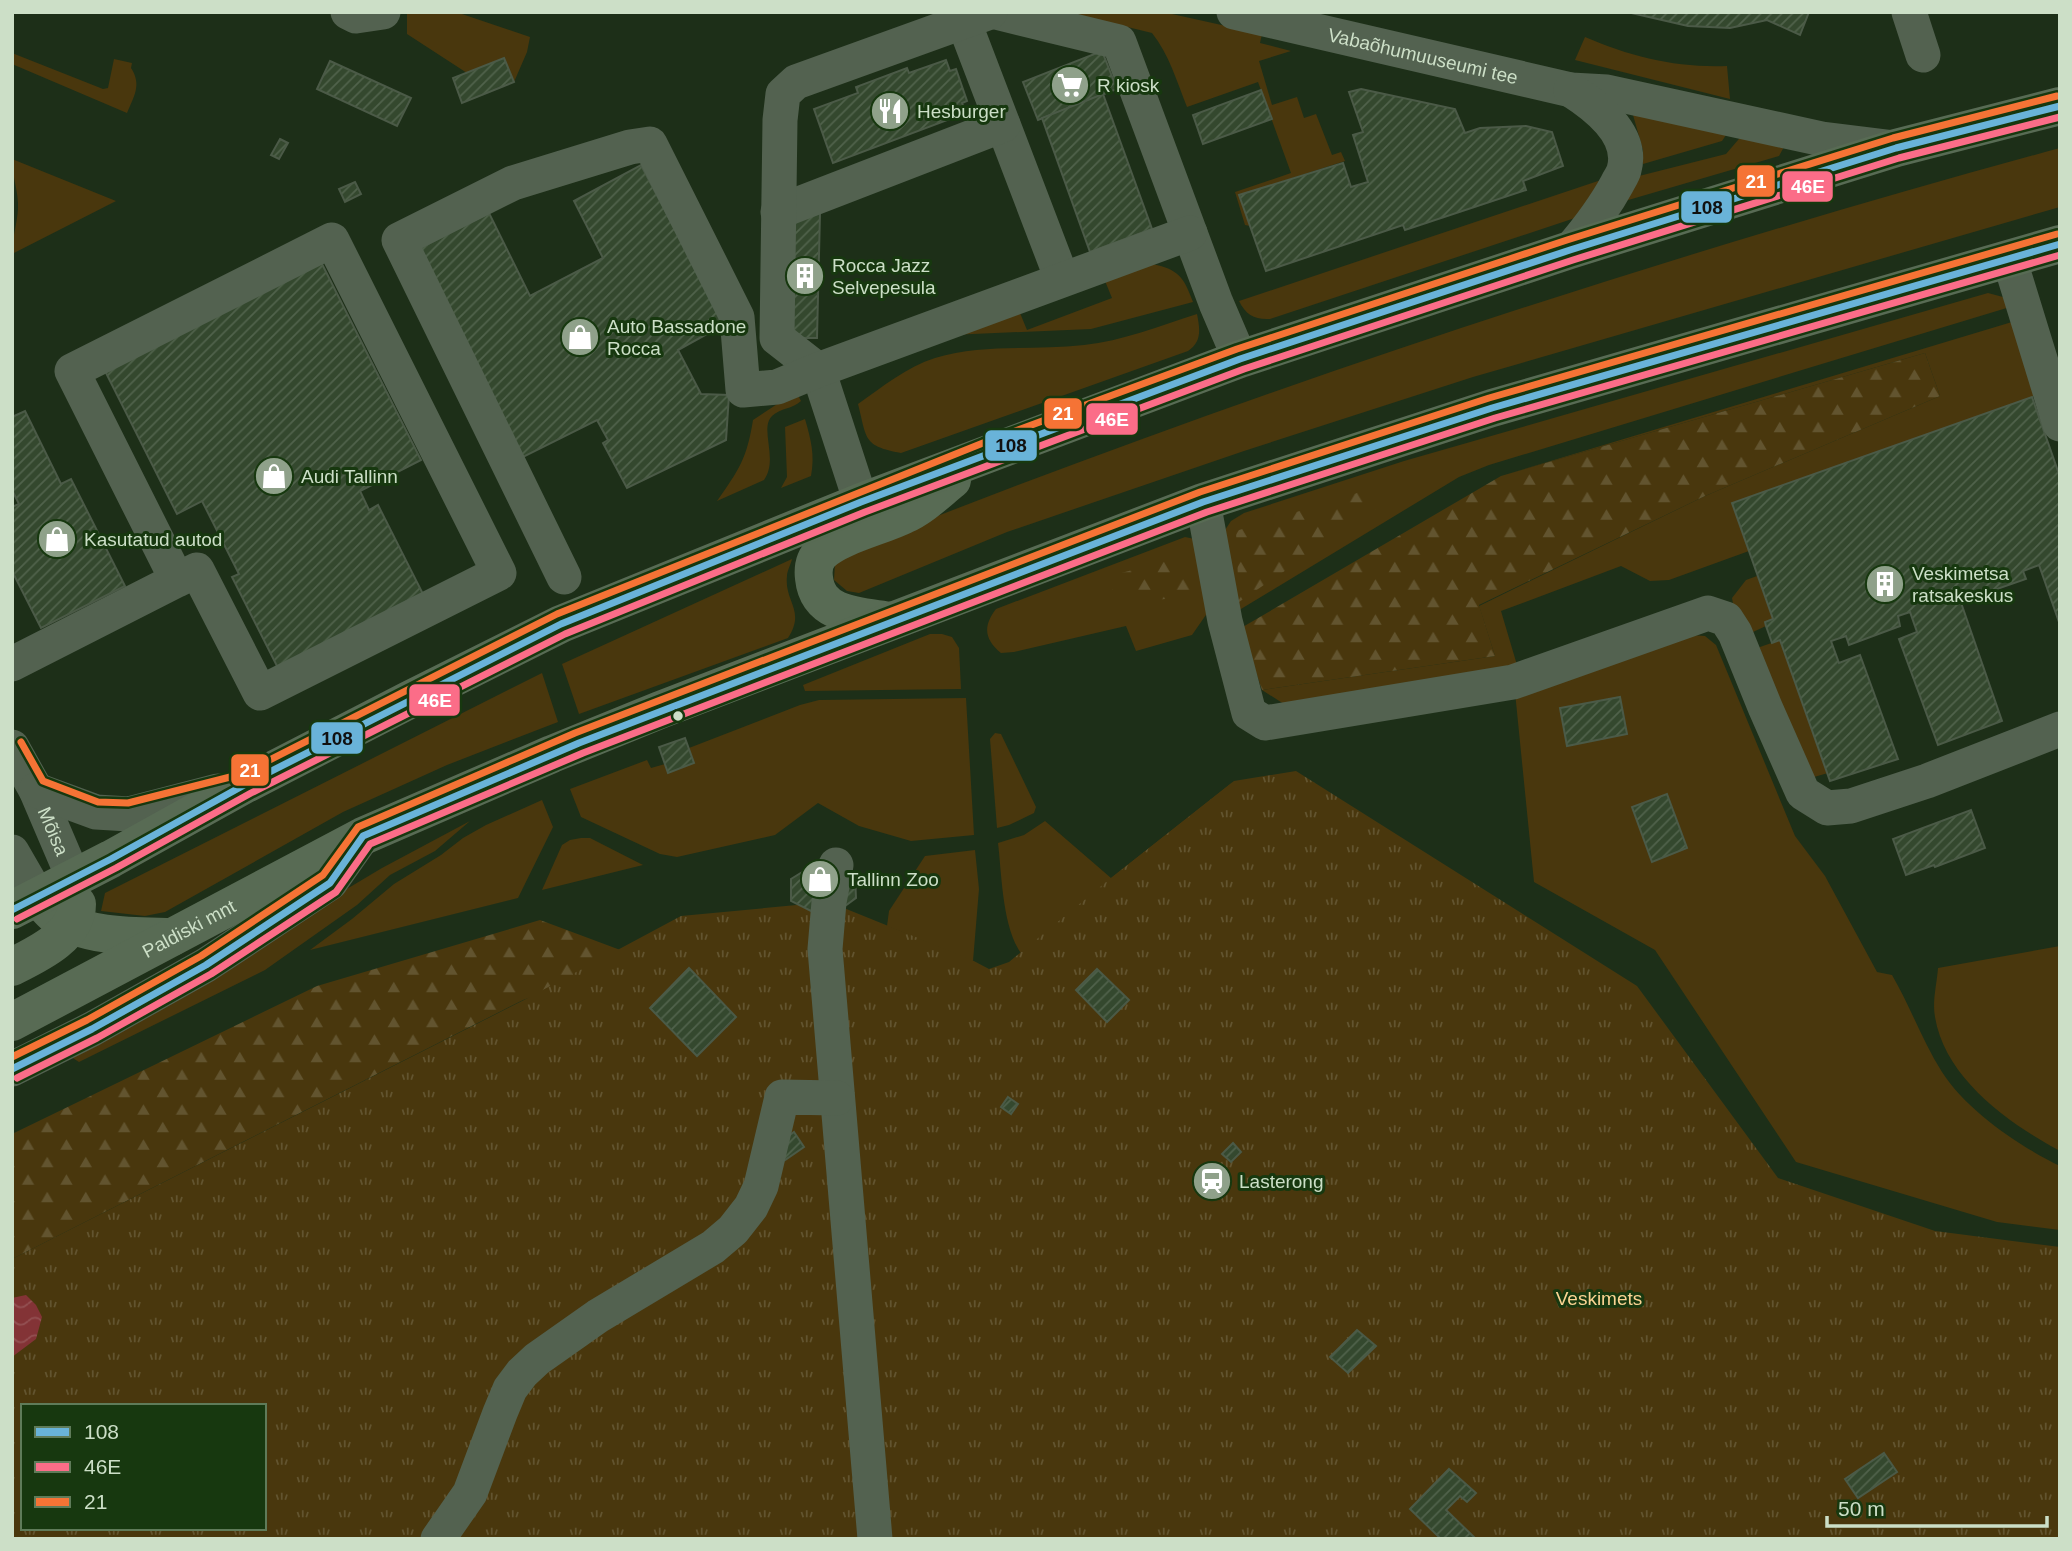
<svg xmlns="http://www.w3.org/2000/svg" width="2072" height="1551" font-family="Arial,sans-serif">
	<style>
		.grass { fill: #49370d; fill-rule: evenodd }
		.forest { fill: url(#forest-firs) }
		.park { fill: url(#park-tufts); fill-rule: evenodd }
		.water { fill: url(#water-waves) }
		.building { fill: url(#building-hatch); stroke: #4b5a47; stroke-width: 2 }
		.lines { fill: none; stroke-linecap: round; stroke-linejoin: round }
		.minor { stroke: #536250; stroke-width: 35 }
		.major { stroke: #586b54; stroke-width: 38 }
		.bus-1-casing { stroke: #17380f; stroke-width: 12 }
		.bus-2-casing { stroke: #17380f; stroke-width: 12 }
		.bus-3-casing { stroke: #17380f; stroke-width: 12 }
		.bus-1 { stroke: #69b3d9; stroke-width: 7 }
		.bus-2 { stroke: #fb6d88; stroke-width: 7 }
		.bus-3 { stroke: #f57335; stroke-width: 7 }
		.bus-dot { fill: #ccdfc7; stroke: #17380f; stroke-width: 2.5 }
		.labels { text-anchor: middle; stroke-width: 6; stroke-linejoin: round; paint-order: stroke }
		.street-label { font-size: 19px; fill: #ccdfc7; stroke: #17380f }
		.poi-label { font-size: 19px; fill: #ccdfc7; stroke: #17380f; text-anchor: start }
		.park-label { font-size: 19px; fill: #fad393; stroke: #17380f }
		.line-badge { stroke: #17380f; stroke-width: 2.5 }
		.badge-label { font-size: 19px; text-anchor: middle; font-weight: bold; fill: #fff }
		.pale-badge-label { font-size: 19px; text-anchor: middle; font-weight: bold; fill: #111 }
	</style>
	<defs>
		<pattern id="forest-firs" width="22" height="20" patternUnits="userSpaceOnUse" patternTransform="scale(1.75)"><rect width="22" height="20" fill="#49370d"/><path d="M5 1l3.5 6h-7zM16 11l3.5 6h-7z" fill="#62542f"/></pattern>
		<pattern id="park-tufts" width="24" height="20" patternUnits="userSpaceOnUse" patternTransform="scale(1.75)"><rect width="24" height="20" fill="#49370d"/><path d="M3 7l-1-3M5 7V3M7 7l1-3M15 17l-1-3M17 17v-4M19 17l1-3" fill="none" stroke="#62542f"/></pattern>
		<pattern id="water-waves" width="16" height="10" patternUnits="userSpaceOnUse" patternTransform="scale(1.75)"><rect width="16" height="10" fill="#833336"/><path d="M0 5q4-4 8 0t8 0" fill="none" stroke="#935052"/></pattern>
		<pattern id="building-hatch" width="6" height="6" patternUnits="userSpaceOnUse" patternTransform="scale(1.75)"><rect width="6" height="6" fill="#34482e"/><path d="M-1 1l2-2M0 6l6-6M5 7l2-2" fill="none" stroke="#50624b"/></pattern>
	</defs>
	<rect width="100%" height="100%" fill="#1d2f18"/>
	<g class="grass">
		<path d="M407,12H456L530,37L527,52L514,82L504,58L467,73L407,34Z"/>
		<path d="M1066,12H1163L1262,34L1260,43L1291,51L1259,61L1272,105L1297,97L1304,118L1316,114L1332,155L1341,152L1345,161L1240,195L1250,226L1245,225L1235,192L1291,173L1258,82L1187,107C1177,82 1169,54 1152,33Z"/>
		<path d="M1585,37C1631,57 1677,68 1727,66L1730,99L1575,60Z"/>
		<path d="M12,53L103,89L108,88L114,59L132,63L131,68C142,85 134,96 127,113L12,64Z"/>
		<path d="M1633,115L1730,129L1722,141L1643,164V150Z"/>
		<path d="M1744,133L1785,145L1779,156L1625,201L1639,176L1726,154Z"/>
		<path d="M2060,148V207L1473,377L1244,451L1007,532L859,593L847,591L834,580L835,563L846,552C1242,394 1648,260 2060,148Z"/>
		<path d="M12,159L116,201L12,254C12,238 17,225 18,209C19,192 12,177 12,159Z"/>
		<path d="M1610,177L1578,217L1270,319C1255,320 1246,315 1239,301Z"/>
		<path d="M1152,264C1178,269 1184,277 1193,302L1091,329L950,335L1020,313L1027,330L1112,298L1105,281Z"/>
		<path d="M1988,293L2003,297L2010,307L1489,465L1459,477L1236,612L1225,530L1231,521L1244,513L1404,461Z"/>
		<path d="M1197,314C1200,329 1202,342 1188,351L901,453C863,446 867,439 858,404C882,387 907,367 935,358C984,343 1034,351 1084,345C1122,341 1160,326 1197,314Z"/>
		<path d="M2012,322L2041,388L2032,397L1732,503L1749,551L1669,580L1650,581L1621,566L1501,611L1517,665L1287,706L1262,690L1495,656L1479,606L1705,496L1940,396L1925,353L1501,476Z"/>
		<path d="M791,395H798L801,401C793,409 780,408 772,416C759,429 779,459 764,480L717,501C739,470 747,458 753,420Z"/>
		<path d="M805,419C811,440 815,455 811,476L781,488L787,477L785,427Z"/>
		<path d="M1185,537L1195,539L1208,612L1192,635L1136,651L1126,626L1014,652L1001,653C984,639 983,626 996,609Z"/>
		<path d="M792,559C791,564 787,571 787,576C784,602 806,610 788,638L579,714L562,664Z"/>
		<path d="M1757,576L1773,619L1765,622L1766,626L1753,632L1735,615L1732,598L1746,580Z"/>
		<path d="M930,634H942L952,637L959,648L961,689L805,691L803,685Z"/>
		<path d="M1691,635L1705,636L1716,645L1795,836L1825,876L1877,972L1892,975C1910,1006 1923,1042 1942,1072C1967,1111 2019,1146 2060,1166V1230L1997,1222L1796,1162L1655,950L1534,882L1515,692ZM1560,709L1627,734L1567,745ZM1667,794L1686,848L1652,861L1632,807Z"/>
		<path d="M1780,640L1828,773L1807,779L1753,656L1760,647Z"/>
		<path d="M542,673L558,722L447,765L343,812L165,912L145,916L101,911L105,893Z"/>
		<path d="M966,698L974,835L911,841L859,826L818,803L775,835L677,857L660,854L581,817L570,789L647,760L651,768L665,764L668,772L694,763L689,748L800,705L819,700Z"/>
		<path d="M995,733L1001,734L1036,807L1034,813L1009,825L997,828L990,739Z"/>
		<path d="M1234,781L1081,928L1027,960C1002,937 1002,875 998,843L1024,835L1045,821L1111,878Z"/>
		<path d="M542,800L553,827L518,898L310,950L352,919L394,884L441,855L463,838L486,825Z"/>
		<path d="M470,821L435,851L390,875L357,905L265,970L79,1062L68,1055L382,868Z"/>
		<path d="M581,838H590L643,865L542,890L562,845L570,840Z"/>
		<path d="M975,850L979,889L973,961L887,926L889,911L925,856Z"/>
		<path d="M2060,946V1151C2008,1123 1945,1078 1935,1017C1932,1002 1937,983 1938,968Z"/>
	</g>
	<g class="forest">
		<path d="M1925,353L1940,396L1705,496L1479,605L1495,656L1262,690L1241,628L1501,476Z"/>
		<path d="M1392,482L1380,506L1239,602L1236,531Z"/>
		<path d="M1180,557L1192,569L1195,593C1161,602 1146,602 1112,593L1114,575Z"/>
		<path d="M540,920L639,957L523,1000L12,1259V1134L317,986Z"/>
	</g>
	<path class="park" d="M1296,771L1637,986L1778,1178L1935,1231L2060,1247V1539H12V1259L524,1000L681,916L829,902L970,959L989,969L1009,962L1111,878L1234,781ZM23,1406H264V1528H23Z"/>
	<path class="water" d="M26,1295L36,1305L42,1317L36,1339L12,1357V1298Z"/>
	<g class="building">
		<path d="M1627,12H1809L1800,35L1767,20L1730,28L1688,26Z"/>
		<path d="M1102,51L1117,89L1038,120L1023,82Z"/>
		<path d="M504,58L514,82L462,103L453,78Z"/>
		<path d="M946,60L950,71L956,69L967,101L962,103L966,113L833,163L814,109L858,93L856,87L907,68L909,73Z"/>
		<path d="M330,61L411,98L397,126L317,89Z"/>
		<path d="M1361,89L1455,109L1465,133L1480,128L1526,126L1552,132L1563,166L1523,181L1526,190L1405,230L1403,225L1266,271L1239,195L1343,163L1351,187L1368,182L1353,135L1363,132L1349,92Z"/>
		<path d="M1261,90L1272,119L1203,144L1193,115Z"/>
		<path d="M1103,94L1152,229L1090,252L1042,118Z"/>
		<path d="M280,139L288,143L279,159L271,155Z"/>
		<path d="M641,165L725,324L678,350L701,394L729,395L726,440L627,488L603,443L608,440L597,420L519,459L416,250L489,213L530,296L603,258L574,201Z"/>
		<path d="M355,182L361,194L345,202L339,189Z"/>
		<path d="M794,213H820L817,338H790Z"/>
		<path d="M321,262L421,460L360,491L369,510L378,505L426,600L281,674L232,577L239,574L202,501L177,514L105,371Z"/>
		<path d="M2032,397L2060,477V625L2039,565L2023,571L2026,579L1974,597L1971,590L1958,594L2002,721L1938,745L1899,639L1917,632L1910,612L1898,616L1900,626L1849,645L1846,636L1831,641L1839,663L1860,655L1898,759L1830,781L1780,640L1772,643L1766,626L1765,622L1773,619L1732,503Z"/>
		<path d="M25,411L61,484L71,479L125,586L41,628L12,571V507L19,504L12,490V417Z"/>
		<path d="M1620,697L1627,734L1567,746L1560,708Z"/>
		<path d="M685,738L694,763L668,773L659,747Z"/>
		<path d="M1667,794L1687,848L1652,862L1632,807Z"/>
		<path d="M1971,810L1985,848L1935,867L1934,865L1906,875L1893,839Z"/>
		<path d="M822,860L855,875L856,898L827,919L791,901V879Z"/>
		<path d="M689,968L736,1017L697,1056L650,1008Z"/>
		<path d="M1097,969L1129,1000L1107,1022L1076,990Z"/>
		<path d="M1008,1097L1018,1104L1011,1114L1001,1107Z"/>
		<path d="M794,1132L804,1147L785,1160L775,1146Z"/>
		<path d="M1233,1143L1241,1152L1231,1162L1222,1154Z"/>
		<path d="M1357,1330L1376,1346L1348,1373L1330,1357Z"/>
		<path d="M1884,1453L1897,1472L1858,1498L1845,1479Z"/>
		<path d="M1449,1469L1476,1493L1467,1502L1460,1496L1446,1510L1476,1539H1441L1410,1509Z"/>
	</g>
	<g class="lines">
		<g class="minor">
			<path d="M348,12L356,16L383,12"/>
			<path d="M960,12L1062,279"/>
			<path d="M996,12L1119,42L1216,303L1240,359"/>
			<path id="s1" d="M1234,12L1571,90L1607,92L1822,139L1895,148"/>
			<path d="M1909,12L1923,55"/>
			<path d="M778,212L1003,125"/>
			<path d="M1570,250C1588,229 1604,208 1617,184C1619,180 1623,174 1624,170C1634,135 1596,106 1571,90"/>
			<path d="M2009,258L2060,424"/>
			<path d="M861,502L818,370L777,338L780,120L783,94L796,82L990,12"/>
			<path d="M1203,502L1225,621L1249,713L1265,723L1513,682L1708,613L1726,619L1735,633L1765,707L1803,793L1827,808L1851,806L1927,781L2060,729"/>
			<path d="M564,577L399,240L513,183L630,147L650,144L737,317L743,390L777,387L818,370L1190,233"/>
			<path d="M12,664L177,580L72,371L332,240L499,573L260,693L197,570L177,580"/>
			<path id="s2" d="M12,747L36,790L74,879"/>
			<path d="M36,790L96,812L129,814L218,791"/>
			<path d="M12,852L38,897"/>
			<path d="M836,865L829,902L825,949L875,1539"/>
			<path d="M12,1069L92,1029L206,965L330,883L363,836"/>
			<path d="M438,1539L470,1493L500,1413L510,1389L522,1373L537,1359L598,1316L713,1247L733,1230L751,1207L761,1186L782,1097L837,1098"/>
		</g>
		<g class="major">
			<path d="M891,621C861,616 818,617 814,578C813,570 814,560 821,553C838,536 882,526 904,515C922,507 937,492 952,480"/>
			<path d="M38,897C44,904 50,912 57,917C88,938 136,936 172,937"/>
			<path d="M12,910L111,859L246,784L409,700L561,624L861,502L1240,359L1570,250L1896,148L2060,106"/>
			<path d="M12,967C38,954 77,936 77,904"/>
			<path id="s3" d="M12,1022L363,836L552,754L660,710L1203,502L1492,408L2060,244"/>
		</g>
		<g class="bus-1-casing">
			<g id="bus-1">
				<path d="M12,910L111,859L246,784L561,624L861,502L1240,359L1570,250L1896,148L2060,106"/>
				<path d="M12,1069L92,1029L206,965L330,883L363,836L579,743L1203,502L1492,408L2060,244"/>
			</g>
		</g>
		<g class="bus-2-casing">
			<g id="bus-2">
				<path d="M17,919L116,868L251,793L565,634L865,512L1244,369L1573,260L1899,158L2060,117"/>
				<path d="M17,1078L97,1038L211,974L336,892L370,844L583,753L1207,512L1495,418L2060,255"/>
			</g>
		</g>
		<g class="bus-3-casing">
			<g id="bus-3">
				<path d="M21,742L43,781L98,802L128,803L242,774L557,614L983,443L1237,349L1567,240L1893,138L2057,96"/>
				<path d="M12,1057L87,1020L201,956L323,875L358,827L575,733L1200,492L1489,398L2057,234"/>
			</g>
		</g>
		<use href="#bus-1" class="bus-1"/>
		<use href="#bus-2" class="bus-2"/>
		<use href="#bus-3" class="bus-3"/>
	</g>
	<defs>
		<g id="supermarket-disc" transform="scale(2.0125)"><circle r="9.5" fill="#8fa18a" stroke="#17380f"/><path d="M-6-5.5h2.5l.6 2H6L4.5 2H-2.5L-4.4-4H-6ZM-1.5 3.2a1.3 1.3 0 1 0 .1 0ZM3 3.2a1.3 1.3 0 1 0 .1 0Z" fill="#fff"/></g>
		<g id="restaurant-disc" transform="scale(2.0125)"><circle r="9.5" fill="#8fa18a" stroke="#17380f"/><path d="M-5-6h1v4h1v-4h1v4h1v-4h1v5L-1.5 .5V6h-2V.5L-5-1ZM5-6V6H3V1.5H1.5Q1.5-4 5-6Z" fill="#fff"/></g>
		<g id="building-disc" transform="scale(2.0125)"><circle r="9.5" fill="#8fa18a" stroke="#17380f"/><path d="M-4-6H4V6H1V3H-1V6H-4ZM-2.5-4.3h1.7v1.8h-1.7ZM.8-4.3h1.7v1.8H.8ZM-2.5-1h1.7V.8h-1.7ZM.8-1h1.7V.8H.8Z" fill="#fff"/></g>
		<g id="shop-disc" transform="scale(2.0125)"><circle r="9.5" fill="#8fa18a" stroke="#17380f"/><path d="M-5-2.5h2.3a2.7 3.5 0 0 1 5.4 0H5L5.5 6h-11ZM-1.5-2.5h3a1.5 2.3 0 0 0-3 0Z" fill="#fff"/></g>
		<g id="station-disc" transform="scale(2.0125)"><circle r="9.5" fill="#8fa18a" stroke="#17380f"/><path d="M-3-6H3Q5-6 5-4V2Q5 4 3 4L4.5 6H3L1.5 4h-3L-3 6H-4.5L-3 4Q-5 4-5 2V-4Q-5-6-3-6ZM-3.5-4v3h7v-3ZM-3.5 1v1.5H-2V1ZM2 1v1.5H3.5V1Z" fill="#fff"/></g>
	</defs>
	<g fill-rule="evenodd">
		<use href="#supermarket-disc" x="1070" y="85"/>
		<use href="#restaurant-disc" x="890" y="111"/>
		<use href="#building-disc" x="805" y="276"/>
		<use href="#shop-disc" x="580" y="337"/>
		<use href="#shop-disc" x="274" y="476"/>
		<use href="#shop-disc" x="57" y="539"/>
		<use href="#building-disc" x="1885" y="584"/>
		<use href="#shop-disc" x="820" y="879"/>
		<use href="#station-disc" x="1212" y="1181"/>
	</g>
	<circle class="bus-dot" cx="678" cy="716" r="6"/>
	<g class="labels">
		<g class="street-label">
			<text dy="7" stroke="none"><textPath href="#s1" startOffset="194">Vabaõhumuuseumi tee</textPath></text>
			<text dy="7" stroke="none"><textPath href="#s2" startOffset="94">Mõisa</textPath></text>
			<text dy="7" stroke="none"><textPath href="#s3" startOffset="200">Paldiski mnt</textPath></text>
		</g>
		<g class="poi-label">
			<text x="1097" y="92">R kiosk</text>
			<text x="917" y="118">Hesburger</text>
			<text x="832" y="272">Rocca Jazz<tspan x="832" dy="22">Selvepesula</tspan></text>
			<text x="607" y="333">Auto Bassadone<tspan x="607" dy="22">Rocca</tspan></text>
			<text x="301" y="483">Audi Tallinn</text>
			<text x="84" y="546">Kasutatud autod</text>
			<text x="1912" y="580">Veskimetsa<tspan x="1912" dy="22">ratsakeskus</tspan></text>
			<text x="847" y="886">Tallinn Zoo</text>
			<text x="1239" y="1188">Lasterong</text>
		</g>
		<g class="park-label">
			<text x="1599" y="1305">Veskimets</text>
		</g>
	</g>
	<g class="line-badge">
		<rect x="1736" y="164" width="40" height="34" rx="7" fill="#f57335"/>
		<rect x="1781" y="170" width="53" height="33" rx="7" fill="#fb6d88"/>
		<rect x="1680" y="190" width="53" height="34" rx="7" fill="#69b3d9"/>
		<rect x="1043" y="397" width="40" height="33" rx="7" fill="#f57335"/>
		<rect x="1085" y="402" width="54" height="34" rx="7" fill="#fb6d88"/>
		<rect x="984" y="429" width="54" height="33" rx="7" fill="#69b3d9"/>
		<rect x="408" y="683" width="53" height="34" rx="7" fill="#fb6d88"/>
		<rect x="310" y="721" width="54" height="34" rx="7" fill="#69b3d9"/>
		<rect x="230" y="753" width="40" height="34" rx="7" fill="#f57335"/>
	</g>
	<g class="badge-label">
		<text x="1756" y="188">21</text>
		<text x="1808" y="193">46E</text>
		<text x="1063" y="420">21</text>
		<text x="1112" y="426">46E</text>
		<text x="435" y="707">46E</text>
		<text x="250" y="777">21</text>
	</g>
	<g class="pale-badge-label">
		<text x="1707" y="214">108</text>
		<text x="1011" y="452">108</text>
		<text x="337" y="745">108</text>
	</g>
	<rect width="2072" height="1551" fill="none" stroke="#ccdfc7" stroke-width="28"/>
	<rect x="21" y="1404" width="245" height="126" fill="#17380f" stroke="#5f7b59" stroke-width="2"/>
	<rect x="35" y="1427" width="35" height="10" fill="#69b3d9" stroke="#5f7b59" stroke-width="2"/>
	<text x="84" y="1439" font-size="21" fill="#ccdfc7">108</text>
	<rect x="35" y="1462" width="35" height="10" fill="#fb6d88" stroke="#5f7b59" stroke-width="2"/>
	<text x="84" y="1474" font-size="21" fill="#ccdfc7">46E</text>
	<rect x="35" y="1497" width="35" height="10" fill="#f57335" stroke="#5f7b59" stroke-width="2"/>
	<text x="84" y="1509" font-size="21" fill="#ccdfc7">21</text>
	<path d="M1827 1516v10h220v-10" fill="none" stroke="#ccdfc7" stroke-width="3.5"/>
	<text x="1838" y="1516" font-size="21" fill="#ccdfc7" stroke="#17380f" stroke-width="5" paint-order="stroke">50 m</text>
</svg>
